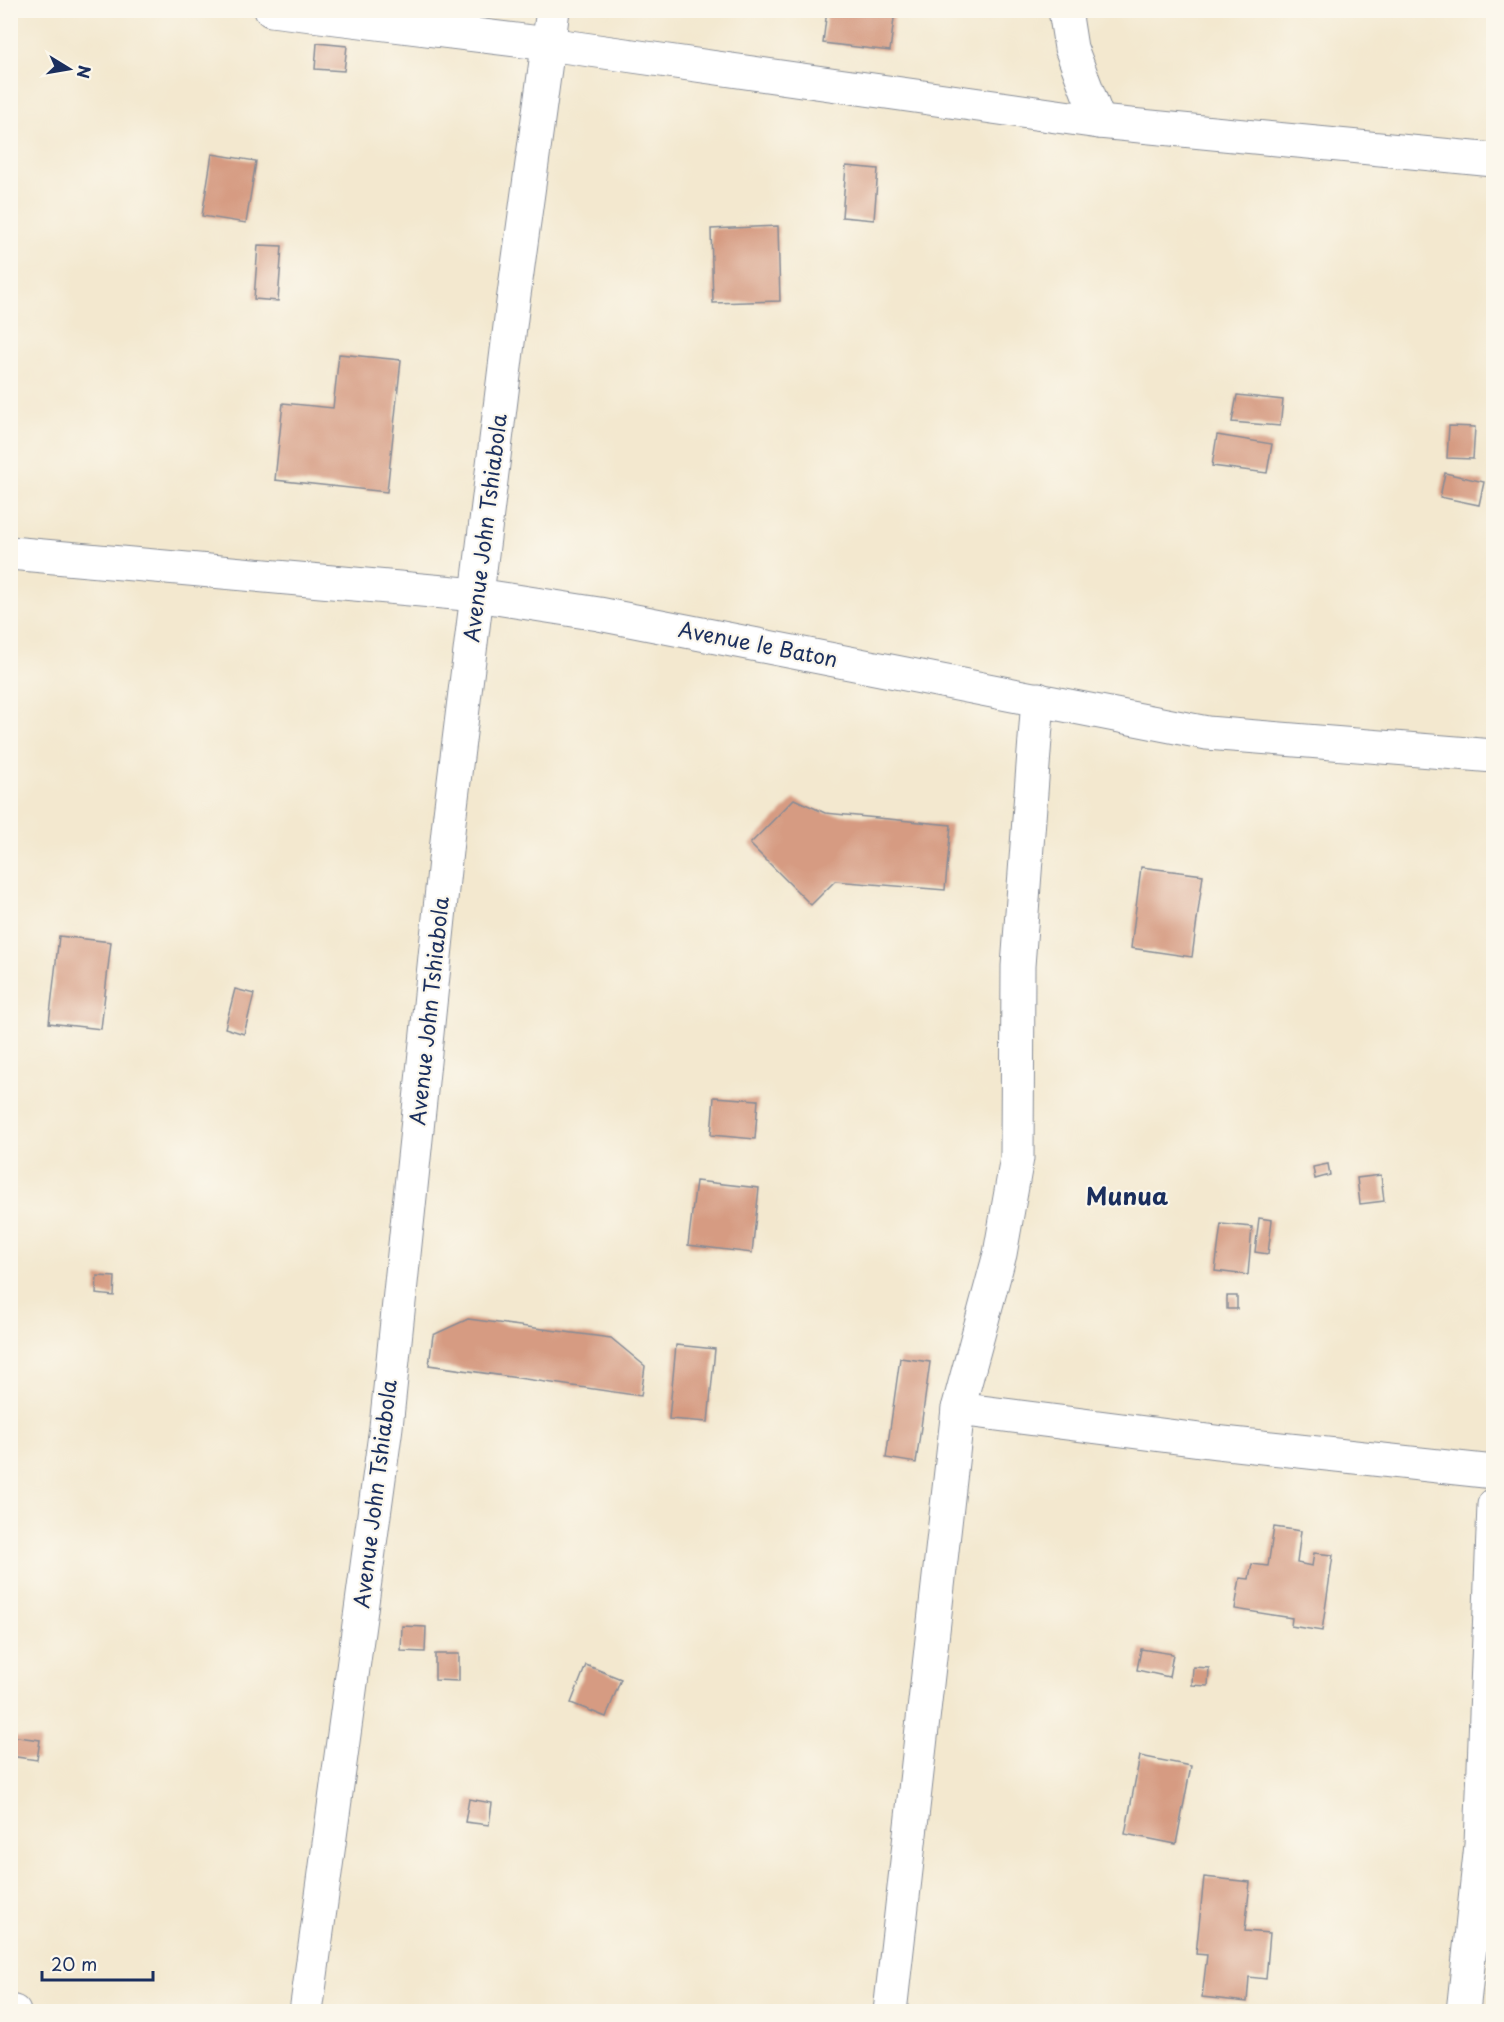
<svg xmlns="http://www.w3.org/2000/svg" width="1504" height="2022" font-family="'Playpen Sans',sans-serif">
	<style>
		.building { fill: #d69b82 }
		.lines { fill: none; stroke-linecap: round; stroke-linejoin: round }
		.minor-casing { stroke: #878c96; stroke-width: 35 }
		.minor { stroke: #fff; stroke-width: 33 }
		.labels { text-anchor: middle; stroke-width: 4.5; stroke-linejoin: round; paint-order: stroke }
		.street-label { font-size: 21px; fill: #1b2f5e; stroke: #fbf7ec }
		.quarter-label { font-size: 24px; font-weight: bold; fill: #1b2f5e; stroke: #fbf7ec }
	</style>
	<rect width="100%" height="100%" fill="#fbf7ec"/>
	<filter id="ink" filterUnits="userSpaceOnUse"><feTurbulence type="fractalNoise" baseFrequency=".0167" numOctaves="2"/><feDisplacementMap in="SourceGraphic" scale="12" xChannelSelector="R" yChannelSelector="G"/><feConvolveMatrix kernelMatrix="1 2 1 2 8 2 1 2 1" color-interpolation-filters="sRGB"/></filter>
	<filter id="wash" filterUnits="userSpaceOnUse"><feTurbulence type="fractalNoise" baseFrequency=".008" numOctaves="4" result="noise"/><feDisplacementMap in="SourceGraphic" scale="24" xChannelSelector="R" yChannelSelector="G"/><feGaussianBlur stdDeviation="1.35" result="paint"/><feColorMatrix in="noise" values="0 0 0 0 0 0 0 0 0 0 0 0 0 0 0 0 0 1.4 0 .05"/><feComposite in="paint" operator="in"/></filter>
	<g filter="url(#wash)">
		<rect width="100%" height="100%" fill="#f3e8cf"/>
		<g id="blocks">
			<g class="building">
				<path d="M827,10H895L890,51L823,43Z"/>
				<path d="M317,43L347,46L344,71L315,69Z"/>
				<path d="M212,154L256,161L246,223L202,216Z"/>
				<path d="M846,166L878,169L874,220L842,217Z"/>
				<path d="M778,226L780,301L713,303L711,229Z"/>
				<path d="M258,245L282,246L278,301L254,299Z"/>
				<path d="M339,354L401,360L387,492L275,480L283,403L333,408Z"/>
				<path d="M1237,395L1283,400L1280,426L1232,422Z"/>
				<path d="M1449,426L1475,427L1473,459L1447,458Z"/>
				<path d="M1217,435L1272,444L1267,473L1212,466Z"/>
				<path d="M1445,473L1484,482L1479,505L1440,497Z"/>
				<path d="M794,799L825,813L951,825L945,890L835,881L811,905L750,844Z"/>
				<path d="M1141,867L1203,875L1192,957L1131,948Z"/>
				<path d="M59,936L111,942L101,1029L49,1023Z"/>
				<path d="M235,989L254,994L244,1034L225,1028Z"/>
				<path d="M714,1097L758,1100L755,1139L711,1135Z"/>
				<path d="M1328,1164L1330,1175L1315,1179L1313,1167Z"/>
				<path d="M1381,1175L1384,1201L1360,1204L1357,1178Z"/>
				<path d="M696,1181L759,1188L752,1253L688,1245Z"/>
				<path d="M1259,1218L1272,1220L1268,1254L1255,1252Z"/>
				<path d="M1221,1224L1252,1227L1248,1275L1215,1271Z"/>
				<path d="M97,1276L115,1277L114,1296L96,1294Z"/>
				<rect x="1227" y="1296" width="10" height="13"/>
				<path d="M468,1319L611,1338L645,1366L641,1396L429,1365L433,1335Z"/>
				<path d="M676,1345L715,1349L708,1422L669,1419Z"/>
				<path d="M900,1358L930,1362L916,1463L886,1458Z"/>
				<path d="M1274,1527L1301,1531L1297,1563L1312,1566L1314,1553L1333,1555L1322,1631L1291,1626L1292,1618L1235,1609L1240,1578L1249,1579L1252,1564L1268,1566Z"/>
				<path d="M402,1626L426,1627L425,1652L401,1651Z"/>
				<path d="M1141,1649L1173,1654L1169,1677L1137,1670Z"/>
				<path d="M435,1654H459V1681L435,1680Z"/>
				<path d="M586,1665L621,1679L606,1717L571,1703Z"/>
				<path d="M1193,1667L1209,1668L1208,1686L1192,1685Z"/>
				<path d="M10,1736L40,1740L37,1760L10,1756Z"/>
				<path d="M1140,1756L1191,1766L1176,1844L1125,1834Z"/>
				<path d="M469,1799L492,1803L489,1825L465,1822Z"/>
				<path d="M1204,1877L1250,1882L1245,1931L1270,1933L1266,1979L1249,1977L1247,2002L1202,1997L1207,1955L1196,1954Z"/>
			</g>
		</g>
	</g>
	<g filter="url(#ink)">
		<use href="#blocks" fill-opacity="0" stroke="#878c96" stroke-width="1.5"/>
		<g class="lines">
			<g class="minor-casing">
				<g id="minor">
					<path d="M271,10L548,44L1099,122L1494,160"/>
					<path d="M1065,10L1071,48L1099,122"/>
					<path d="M10,553L477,595L599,614L1207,733L1494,756"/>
					<path d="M958,1409L1216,1442L1494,1472"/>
					<path d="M10,2011L14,2012"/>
					<path d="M306,2012L386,1427L449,822L513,302L553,10"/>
					<path d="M890,2012L958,1409L1000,1254L1017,1158L1018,966L1038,699"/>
					<path d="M1463,2012L1481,1845L1494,1505"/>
				</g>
			</g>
			<use href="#minor" class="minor"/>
		</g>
	</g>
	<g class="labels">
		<g class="street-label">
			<text transform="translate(486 528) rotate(-83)" y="7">Avenue John Tshiabola</text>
			<text transform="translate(758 645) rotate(11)" y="7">Avenue le Baton</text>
			<text transform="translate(430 1011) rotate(-84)" y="7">Avenue John Tshiabola</text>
			<text transform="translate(376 1494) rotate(-83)" y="7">Avenue John Tshiabola</text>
		</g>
		<g class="quarter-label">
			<text x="1127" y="1205">Munua</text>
		</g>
	</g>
	<rect width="1504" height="2022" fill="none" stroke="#fbf7ec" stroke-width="36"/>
	<g transform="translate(69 69) rotate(101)" stroke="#fbf7ec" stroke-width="4.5" paint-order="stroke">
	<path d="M0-4.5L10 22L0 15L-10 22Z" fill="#1b2f5e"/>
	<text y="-9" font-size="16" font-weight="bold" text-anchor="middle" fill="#1b2f5e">N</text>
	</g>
	<path d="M42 1971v9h111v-9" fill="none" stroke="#1b2f5e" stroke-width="3"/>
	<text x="51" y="1971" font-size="18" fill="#1b2f5e" stroke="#fbf7ec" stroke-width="4.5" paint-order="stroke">20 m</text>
</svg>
